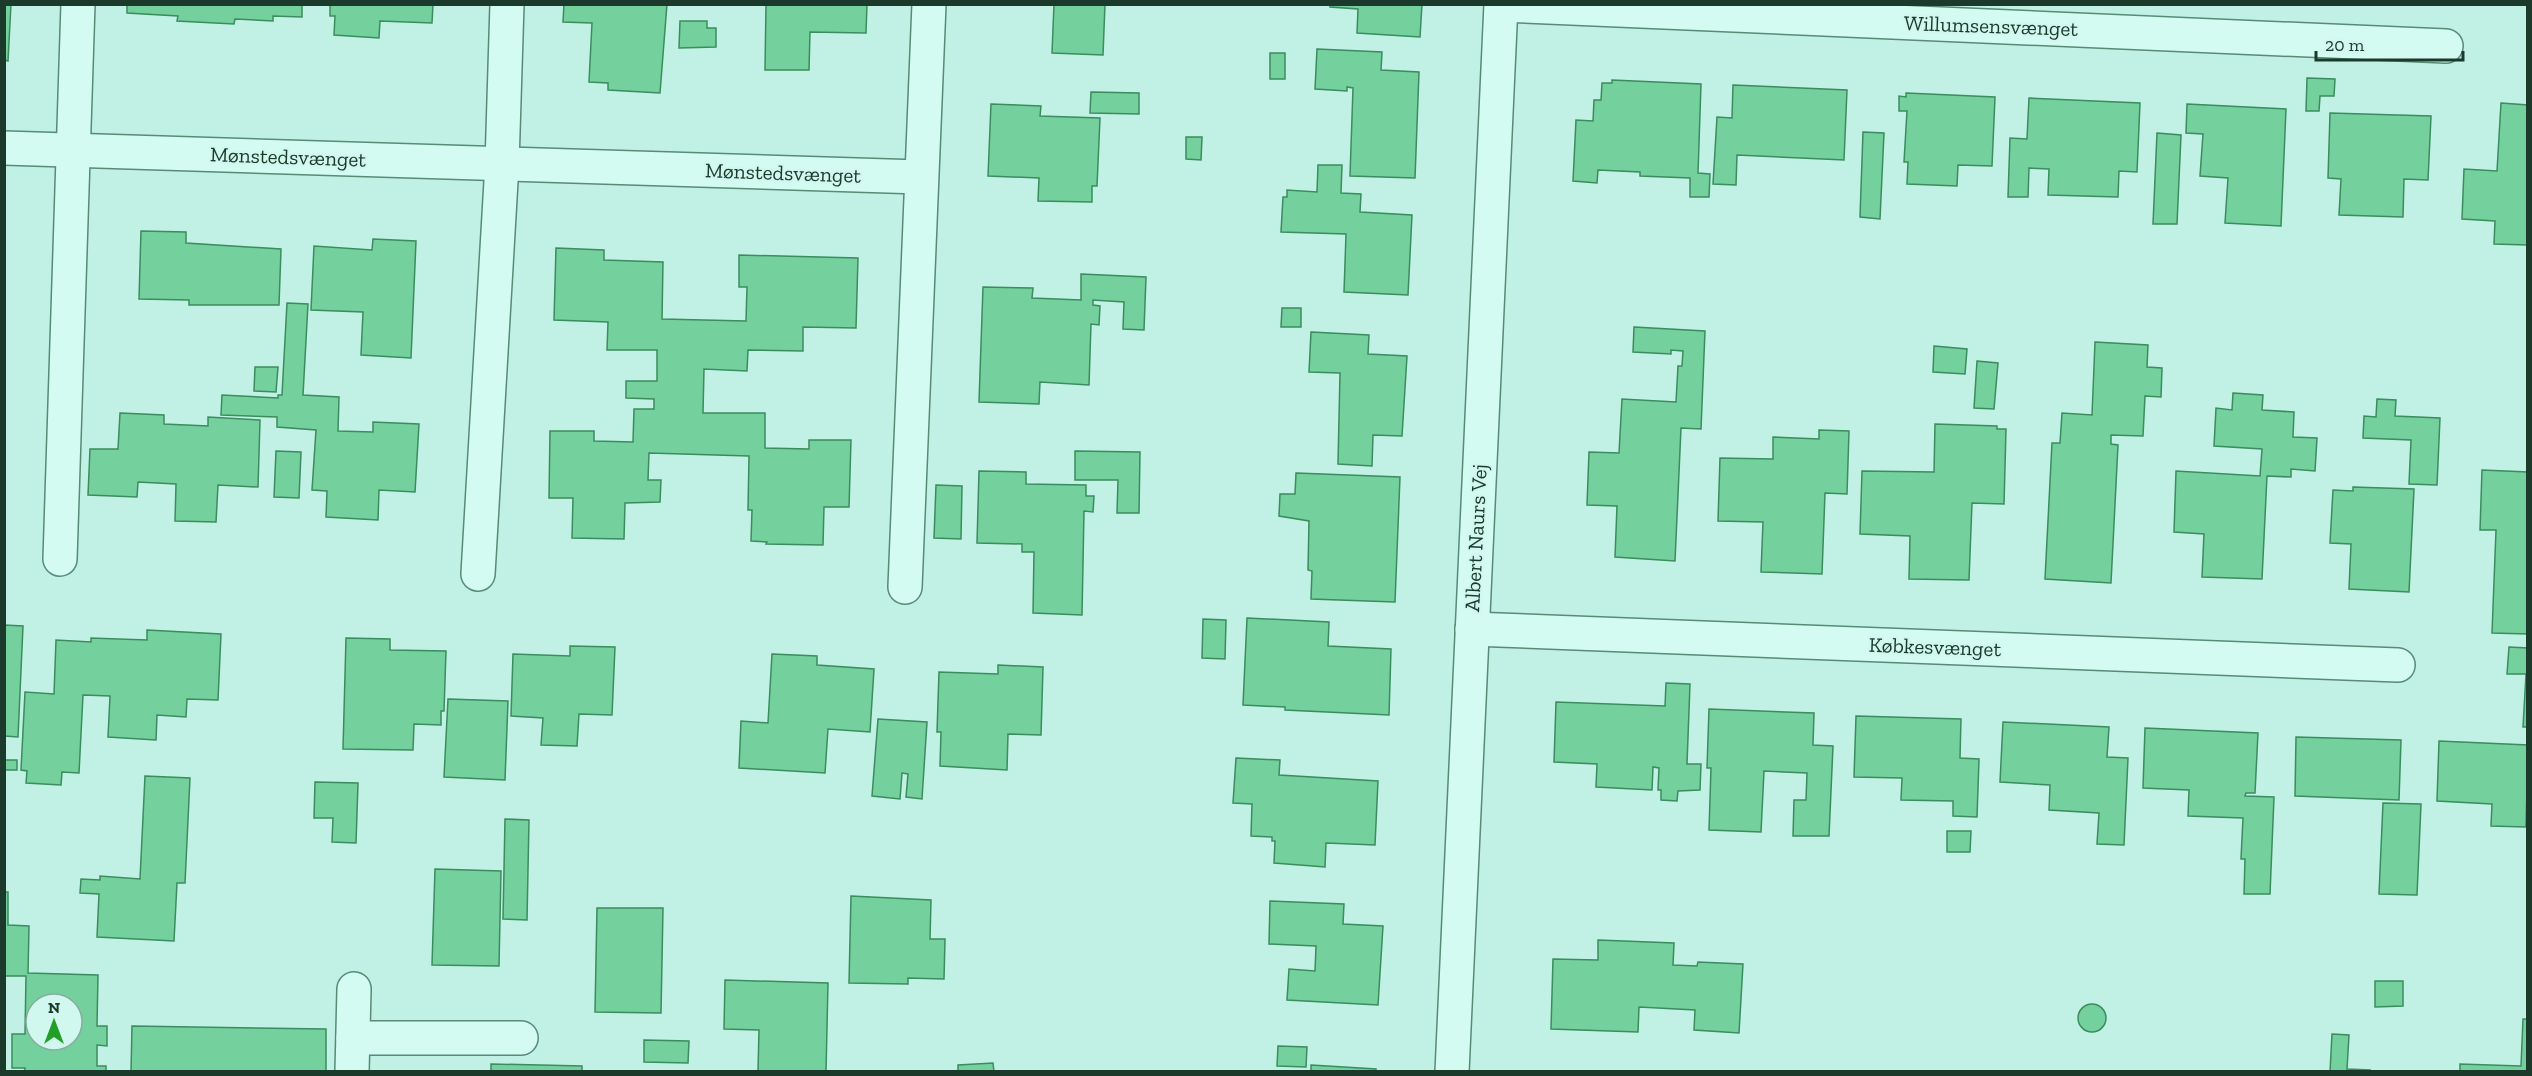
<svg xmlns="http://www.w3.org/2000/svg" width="2532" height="1076" font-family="'Zilla Slab',serif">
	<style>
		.building { fill: #74d19e; stroke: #3b8c5e; stroke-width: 1.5; fill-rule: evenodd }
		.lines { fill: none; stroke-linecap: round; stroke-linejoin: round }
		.minor-casing { stroke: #578b75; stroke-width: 36 }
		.minor { stroke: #d4fbf1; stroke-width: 33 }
		.labels { text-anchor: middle; stroke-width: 4.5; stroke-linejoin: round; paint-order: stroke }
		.street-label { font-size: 21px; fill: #1c3a2c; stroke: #d1f8ee }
	</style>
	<rect width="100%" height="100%" fill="#c1f1e4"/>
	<g class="building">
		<path d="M4,4H11L8,61L4,60Z"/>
		<path d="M127,4H302V17L273,16V21L235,19L234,24L177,21L178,16L127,13Z"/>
		<path d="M330,4H433L432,23L380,21L379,38L334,35L335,16H330Z"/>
		<path d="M564,4H667L660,93L608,90V83L589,82L592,23L563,22Z"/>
		<path d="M766,4H867L866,33L810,32L809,70H765Z"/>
		<path d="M1054,4H1105L1103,55L1052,53Z"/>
		<path d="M1330,4H1422L1420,37L1357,33L1358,9L1330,7Z"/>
		<path d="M680,21H707V28H716V47L679,48Z"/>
		<path d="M1317,49L1382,52L1381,70L1419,72L1415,178L1350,176L1353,88L1347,87V91L1315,89Z"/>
		<rect x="1270" y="53" width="15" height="26"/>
		<path d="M2307,78L2335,79L2334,96H2320L2319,111H2306Z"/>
		<path d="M1612,80L1701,84L1698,173L1710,174L1709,197H1690V178L1640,176V172L1598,170L1597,183L1573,181L1576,120L1593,121L1594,100H1601L1602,83H1612Z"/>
		<path d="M1733,85L1847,90L1844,160L1737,155L1736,185L1713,184L1717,117L1732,118Z"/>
		<path d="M1091,92L1139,93V114L1090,113Z"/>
		<path d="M1906,93L1995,97L1992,166L1958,165L1957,186L1907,184L1908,162H1904L1907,111H1899V96L1906,97Z"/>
		<path d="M2029,98L2140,103L2137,172L2119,171L2118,197L2048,195L2049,169L2029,168L2028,197H2008L2010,138L2027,139Z"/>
		<path d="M2501,103L2528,105V245L2494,244L2495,221L2462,219L2464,169L2497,171Z"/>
		<path d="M991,104L1041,106L1040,116L1100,118L1097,186H1092V202L1038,201L1039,178L988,176Z"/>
		<path d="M2187,104L2286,109L2281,226L2225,223L2228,178L2200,176L2203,134L2186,133Z"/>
		<path d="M2330,113L2431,116L2428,180L2404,179L2403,217L2339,215L2341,179L2328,178Z"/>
		<path d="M1863,132L1884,133L1880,219L1860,217Z"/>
		<path d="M2157,133L2181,135L2177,224H2153Z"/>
		<path d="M1186,137H1202L1201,160L1186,159Z"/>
		<path d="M1318,165H1342L1341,193L1361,194L1360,212L1412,215L1408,295L1344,292L1346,234L1281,232L1283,197H1287V190L1317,192Z"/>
		<path d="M141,231L186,232V243L281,249L279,305H189V300L139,299Z"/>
		<path d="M373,239L416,241L411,358L361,355L363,312L311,310L314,246L372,250Z"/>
		<path d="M556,248L604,250V260L663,262L662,319L746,321L747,287H739V255L858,258L856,328L803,327V351L748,350L747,371L704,369L703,413H765V448L809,449V440H851L849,507H824L823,545L766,544L767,542L751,541L752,510H748L749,456L649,453L648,480H661L660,502L625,503L624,539L572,538L573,498H549L550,431H594V441L633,442L634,409H654V399L626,398V381H657V350H607L608,322L554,320Z"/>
		<path d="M1081,274L1146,277L1144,330L1123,329L1124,302L1093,300V305L1100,306L1099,325L1091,324L1089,385L1040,382L1039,404L979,402L983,287L1033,288L1032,298L1081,300Z"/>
		<path d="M287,303L308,304L303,395L339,397L338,431L373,432V422L419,424L415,492L379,490L378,520L326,517L327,491L312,490L316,430L277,427V417L221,415L222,395L278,398V395H282Z"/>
		<path d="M1282,308H1301V327H1281Z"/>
		<path d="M1634,327L1705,331L1701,429L1681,428L1675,561L1615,557L1617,506L1587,505L1589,452L1619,453L1622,399L1676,402L1678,366H1682L1683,351L1671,350V354L1633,352Z"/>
		<path d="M1311,332L1369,335L1368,354L1407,356L1402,436L1373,435L1372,466L1338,464L1340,373L1309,372Z"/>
		<path d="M2095,342L2148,345L2147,367L2162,368L2161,397L2145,396L2143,436L2111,435V444L2118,445L2111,583L2045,579L2052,443H2060L2062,413L2092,415Z"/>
		<path d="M1934,346L1967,349L1965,374L1933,372Z"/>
		<path d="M1977,361L1998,363L1994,409L1974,408Z"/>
		<path d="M255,367H278L276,392L254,391Z"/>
		<path d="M2233,393L2263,395L2262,410L2294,412L2293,437L2317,438L2315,471L2291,469V477L2267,476L2262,579L2202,577L2204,534L2174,532L2176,471L2260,476L2262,449L2214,446L2216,408L2232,410Z"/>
		<path d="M2377,399L2396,400L2395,416L2440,418L2437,485L2409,484L2411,440L2363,438L2364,416L2376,417Z"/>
		<path d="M120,413L164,415V424L208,426V417L260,420L258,487L218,485L216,522L175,521L176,484L138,482L137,497L88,495L90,449H118Z"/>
		<path d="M1935,424L1997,426V429H2006L2004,504L1972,503L1969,580L1909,579L1910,536L1860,534L1862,471L1934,472Z"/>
		<path d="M1819,430L1849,431L1847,494L1825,493L1822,574L1761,572L1763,522L1718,521L1720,458L1773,459V437L1819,439Z"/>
		<path d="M276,451L301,452L299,498L274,497Z"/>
		<path d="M1075,451L1140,452L1139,513H1117L1118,480H1075Z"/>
		<path d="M2482,470L2528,472V634L2492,633L2496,530H2480Z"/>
		<path d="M979,471L1026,472V484L1086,485V496H1094L1093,512L1084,511L1082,615L1033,613L1034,552H1022V544L977,543Z"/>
		<path d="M1296,473L1400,477L1395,602L1311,599L1312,571L1308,570L1309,521L1279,516L1280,494H1295Z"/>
		<path d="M936,485L962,486L961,539L934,538Z"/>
		<path d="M2353,487L2414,489L2409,592L2349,589L2351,544L2330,543L2333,490L2353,491Z"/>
		<path d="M1247,618L1329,622L1328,646L1391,649L1389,715L1285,710V707L1243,705Z"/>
		<path d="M1203,619L1226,620L1225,659L1202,658Z"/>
		<path d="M4,625L23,626L18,737L4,736Z"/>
		<path d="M147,630L221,634L218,700L187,699L186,717L157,715L156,740L108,737L110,696L83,695L79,773L62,772L61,785L26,783L27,771L21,770L25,692L54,694L56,640L91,642V638L147,640Z"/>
		<path d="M346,638L390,639V650L446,651L444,711H441V725L414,724L413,750L343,749Z"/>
		<path d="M570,646L615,647L612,715L579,714L577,746L541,745L543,718L511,716L513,654L570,656Z"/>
		<path d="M2509,647L2528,648V727H2523L2526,674H2507Z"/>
		<path d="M772,654L817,656V665L874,669L870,732L828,729L825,773L739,768L741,721L768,723Z"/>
		<path d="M998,665L1043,667L1041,735L1008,734L1007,770L940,766L941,732H937L939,672L998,674Z"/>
		<path d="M1666,683L1690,684L1687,764H1701L1700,790L1678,791L1677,801L1661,800V790H1658L1659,768L1653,767L1652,790L1596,787L1597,764L1554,762L1556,702L1665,706Z"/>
		<path d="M448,699L508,701L505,780L444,777Z"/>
		<path d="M1709,709L1814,713L1813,745L1833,746L1829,836H1793L1794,800H1806L1807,773L1764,771L1761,832L1709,830L1711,768H1707Z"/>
		<path d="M1856,716L1961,719L1960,758L1979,759L1977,817L1953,816V801L1901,800L1902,778L1854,777Z"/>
		<path d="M878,719L927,722L922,799L906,797L908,774L902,773L900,799L872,796Z"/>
		<path d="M2003,722L2109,727L2107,757L2128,758L2124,845L2097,844L2099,813L2049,810L2050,785L2000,782Z"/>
		<path d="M2145,728L2258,733L2255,793H2246L2245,796L2274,797L2270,894H2244L2245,859H2241L2243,818L2188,816L2189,790L2143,788Z"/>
		<path d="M2296,737L2401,740L2399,800L2295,796Z"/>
		<path d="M2439,741L2528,745L2526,827L2491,826L2492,804L2437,801Z"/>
		<path d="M1236,758L1280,760L1279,775L1378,781L1375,845L1326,843L1325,867L1274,863L1275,841H1272V837L1251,836L1252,804L1233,803Z"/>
		<rect x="4" y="760" width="13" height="10"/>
		<path d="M145,776L190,778L185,883H177L174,941L97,937L99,894L80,893L81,879L100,880V876L140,879Z"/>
		<path d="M315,782L358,783L356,843L332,842L333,818H314Z"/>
		<path d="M2383,803L2421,804L2417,895L2379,894Z"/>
		<path d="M505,819L529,820L527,920L503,919Z"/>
		<path d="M1947,831H1971L1970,852H1947Z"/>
		<path d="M435,869L501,871L499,966L432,965Z"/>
		<path d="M4,892H8V925L29,926L28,973L98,975L97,1026H107V1046L97,1045V1066H106V1072H24L25,1068H12V1034H25L26,976H4ZM36,1004H72V1040H36Z"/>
		<path d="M851,896L931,900L930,939H945L944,979L908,978V984L849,983Z"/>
		<path d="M1270,901L1344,904L1343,924L1383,926L1378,1005L1287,1000L1289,969L1315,971L1316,946L1269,944Z"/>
		<path d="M597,908H663L661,1013L595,1012Z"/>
		<path d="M1598,940L1674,943L1673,965L1697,966L1698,962L1743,964L1739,1033L1694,1030L1695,1010L1639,1007L1638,1032L1551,1029L1553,959L1598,960Z"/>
		<path d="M725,980L828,983L826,1072H758L759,1030L724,1029Z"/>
		<path d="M2375,981H2403V1006L2375,1007Z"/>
		<circle cx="2092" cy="1018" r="14"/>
		<path d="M2523,1019H2528V1072H2460V1064L2521,1066Z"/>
		<path d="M132,1026L326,1029V1072H131Z"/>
		<path d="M2332,1034L2349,1035L2347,1069L2370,1070L2369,1072H2330Z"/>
		<path d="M644,1040L689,1041L688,1063L644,1062Z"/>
		<path d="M1278,1046L1307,1047L1306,1067L1277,1066Z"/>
		<path d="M993,1063L994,1072H958V1065Z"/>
		<path d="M491,1064L582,1066V1072H491Z"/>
		<path d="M1311,1065L1376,1069V1072H1311Z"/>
	</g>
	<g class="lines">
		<g class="minor-casing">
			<g id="minor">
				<path d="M1501,5L2446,46"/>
				<path d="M4,148L920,177"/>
				<path d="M60,559L78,4"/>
				<path d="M478,574L502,164L507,4"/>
				<path d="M905,587L929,4"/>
				<path d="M1472,629L2398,665"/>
				<path d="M353,1038H521"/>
				<path d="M352,1072L354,989"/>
				<path d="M1452,1072L1501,4"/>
			</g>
		</g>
		<use href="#minor" class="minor"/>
	</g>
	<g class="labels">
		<g class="street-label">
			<text transform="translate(1991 26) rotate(2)" y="7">Willumsensvænget</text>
			<text transform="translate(288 157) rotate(2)" y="7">Mønstedsvænget</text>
			<text transform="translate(783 173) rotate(2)" y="7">Mønstedsvænget</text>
			<text transform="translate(1476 538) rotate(-87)" y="7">Albert Naurs Vej</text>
			<text transform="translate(1935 647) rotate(2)" y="7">Købkesvænget</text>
		</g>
	</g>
	<rect width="2532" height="1076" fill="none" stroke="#1c3a2c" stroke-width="12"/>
	<g transform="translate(54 1022)"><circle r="28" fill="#d1f8ee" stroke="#89aca0" stroke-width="1.5"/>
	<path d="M0-4.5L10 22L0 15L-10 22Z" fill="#239e27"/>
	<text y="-9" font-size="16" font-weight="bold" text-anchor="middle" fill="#1c3a2c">N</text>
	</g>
	<path d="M2316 51v9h147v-9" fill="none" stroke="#1c3a2c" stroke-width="3"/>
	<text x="2325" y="51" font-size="18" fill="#1c3a2c" stroke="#d1f8ee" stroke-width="4.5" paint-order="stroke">20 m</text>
</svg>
